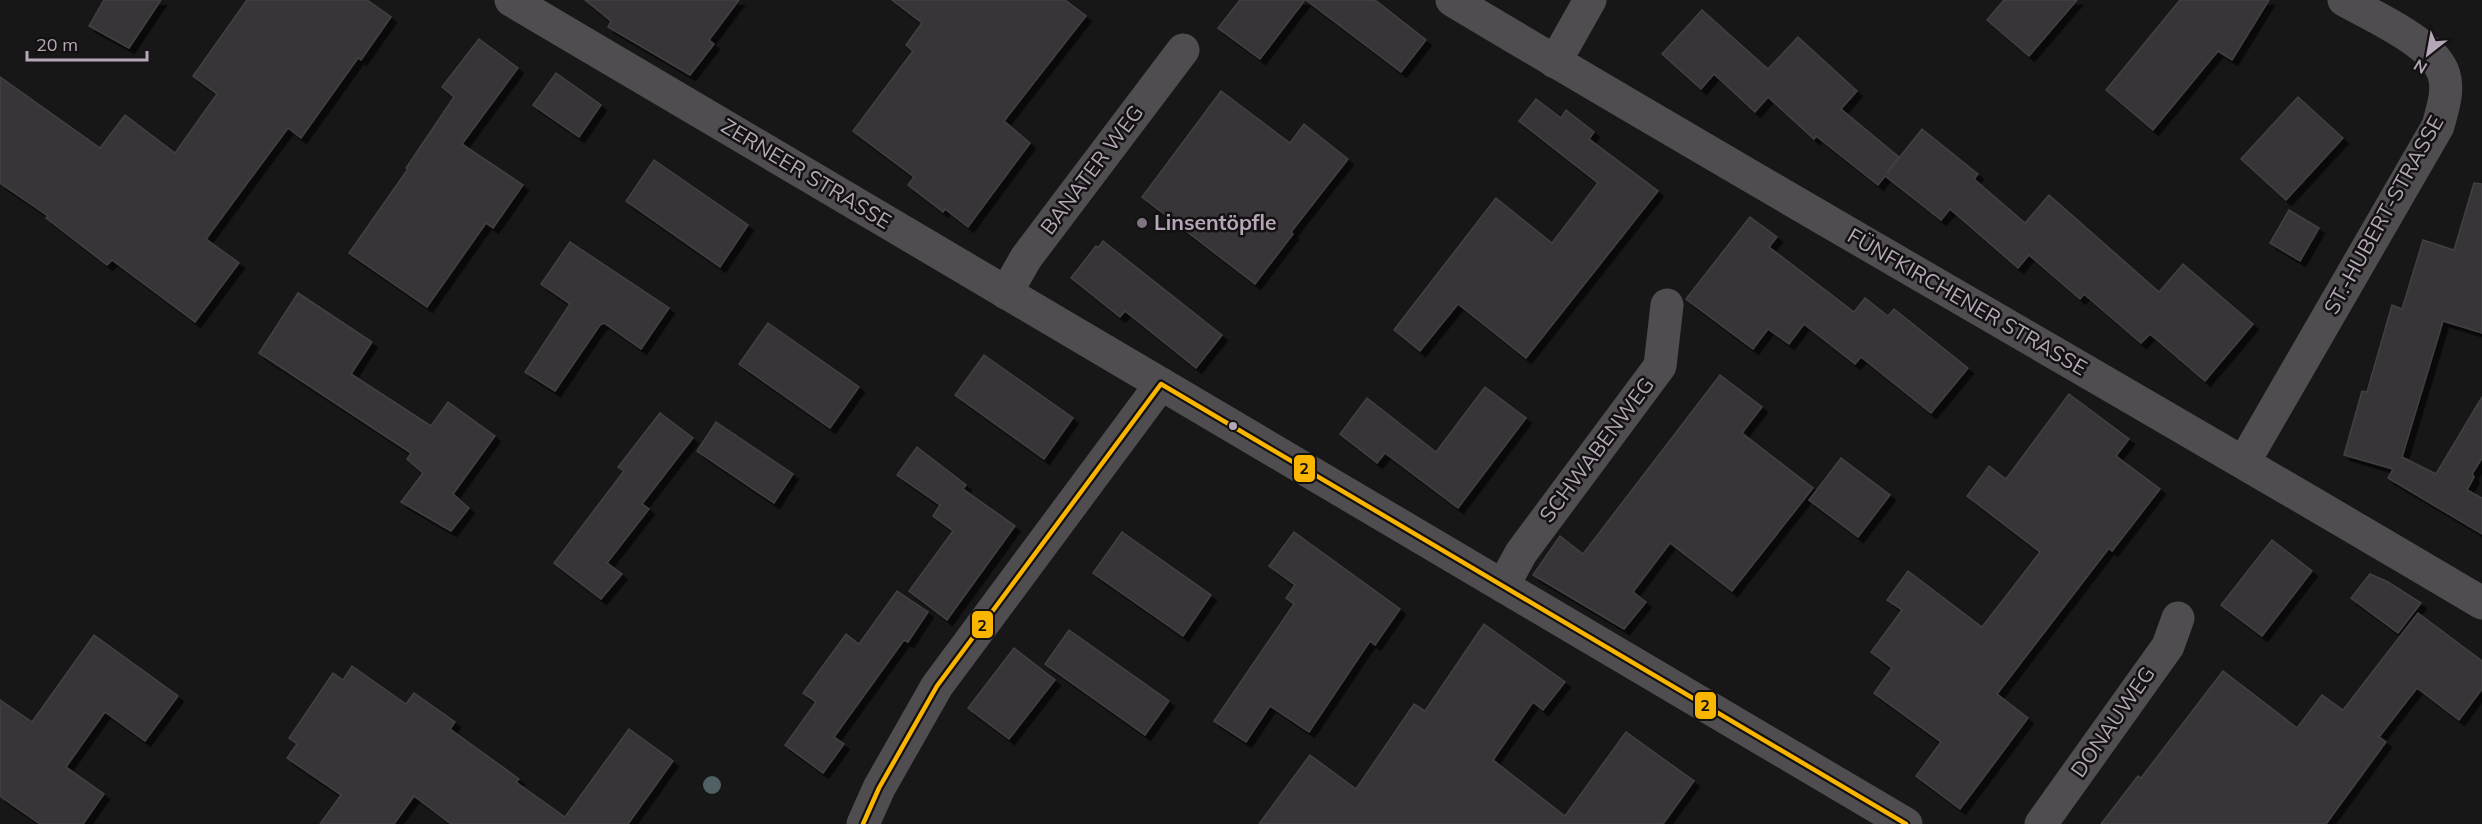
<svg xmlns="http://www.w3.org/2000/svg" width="2482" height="824" font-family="Mulish,sans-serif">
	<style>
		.building { fill: #383637; stroke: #433f43; stroke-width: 1.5; filter: url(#shadow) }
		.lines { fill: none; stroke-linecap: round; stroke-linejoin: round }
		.minor { stroke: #504d51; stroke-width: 33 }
		.bus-1-casing { stroke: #131112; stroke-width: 9 }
		.bus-1 { stroke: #fab500; stroke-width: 4.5 }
		.tree { fill: #506064 }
		.poi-dot { fill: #7e7580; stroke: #131112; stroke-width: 2 }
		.bus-dot { fill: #b5a7b8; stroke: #131112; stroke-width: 2 }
		.labels { text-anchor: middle; stroke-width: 5; stroke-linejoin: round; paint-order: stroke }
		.street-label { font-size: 21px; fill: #b5a7b8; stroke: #131112 }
		.poi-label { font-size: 21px; font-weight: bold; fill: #b5a7b8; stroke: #131112; text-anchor: start }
		.line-badge { stroke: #131112; stroke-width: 2 }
		.pale-badge-label { font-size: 16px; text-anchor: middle; font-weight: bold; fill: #111 }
	</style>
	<defs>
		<filter id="shadow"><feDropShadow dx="5.5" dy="5.5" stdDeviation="0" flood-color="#0009"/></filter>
	</defs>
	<rect width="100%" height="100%" fill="#171717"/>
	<g class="building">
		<path d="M104,0H161L129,48L89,26Z"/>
		<path d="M247,0H367L391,17L361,60L358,58L301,138L288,128L206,239L239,263L195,322L112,260L107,265L46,218L48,216L0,183V77L100,148L125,115L175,153L217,94L193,76Z"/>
		<path d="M585,0H739L709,40L714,44L690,75L608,27L611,21Z"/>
		<path d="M892,0H1065L1086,16L1004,121L1030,143L968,227L945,209L943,212L908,185L914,177L853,131L913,51L906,45L922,23Z"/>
		<path d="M1240,0H1305L1260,59L1218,28Z"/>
		<path d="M1306,0H1375L1426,40L1401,72Z"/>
		<path d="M2004,0H2077L2029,56L1987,20Z"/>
		<path d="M2180,0H2269L2232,60L2218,51L2153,130L2106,90Z"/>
		<path d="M1702,10L1768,69L1798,37L1857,91L1841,109L1899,157L1887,173L1922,129L1978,174L1974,179L2025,223L2049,195L2159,292L2183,264L2253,324L2205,381L2150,334L2141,343L2084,294L2080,299L2029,255L2018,268L1950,209L1941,220L1885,176L1878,185L1816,136L1814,139L1768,97L1755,112L1714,74L1701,89L1662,54Z"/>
		<path d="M479,39L518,68L462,144L523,185L493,228L486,223L427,307L349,253L408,169L406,168L454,97L442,87Z"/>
		<path d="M556,73L601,105L579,137L533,105Z"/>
		<path d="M1221,91L1290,143L1304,124L1348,159L1291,232L1293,234L1255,284L1142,197Z"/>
		<path d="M2298,97L2343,138L2286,200L2241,159Z"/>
		<path d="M1536,99L1561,118L1566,110L1594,132L1589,139L1658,191L1526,358L1458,304L1420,351L1394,330L1496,198L1552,243L1598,183L1519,121Z"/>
		<path d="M654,160L748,225L720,267L626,201Z"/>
		<path d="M2474,183L2482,184V333L2443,321L2402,457L2436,474L2482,397V458L2472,474L2474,477L2467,490L2482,498V534L2388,478L2393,469L2344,455L2362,391L2367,392L2392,305L2402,309L2423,240L2454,250Z"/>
		<path d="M2289,210L2319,228L2300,261L2270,243Z"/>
		<path d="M1750,217L1777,237L1769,247L1854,312L1865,298L1888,316L1894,309L1968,368L1931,413L1861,357L1855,364L1804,324L1789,344L1768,329L1753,349L1686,299Z"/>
		<path d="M1103,241L1222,335L1196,368L1125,311L1120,317L1071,278L1096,246L1098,248Z"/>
		<path d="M570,242L669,308L641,349L604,323L600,325L555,391L525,372L570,304L541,284Z"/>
		<path d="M298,293L372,342L351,374L431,426L448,402L495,436L453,494L469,508L451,531L401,502L423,473L407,459L411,453L259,353Z"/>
		<path d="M768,323L859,387L830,428L739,364Z"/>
		<path d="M984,355L1073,418L1044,459L955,395Z"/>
		<path d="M1720,375L1762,407L1742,433L1813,488L1732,591L1670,543L1633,592L1646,602L1624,629L1533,575L1560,536L1583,554Z"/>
		<path d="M1485,387L1526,418L1458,508L1385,453L1377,463L1340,434L1367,398L1436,452Z"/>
		<path d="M2069,394L2129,439L2116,456L2160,489L2112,551L2109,548L1997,694L2028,718L1960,809L1916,776L1941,742L1874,693L1892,668L1871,652L1902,610L1887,600L1908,571L1982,627L2010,591L2040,552L1967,496L1989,466L2006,479Z"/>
		<path d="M660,413L693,438L642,504L649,509L607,563L622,574L601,599L554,563L624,471L618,467Z"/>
		<path d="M716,422L793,474L774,503L697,451Z"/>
		<path d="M917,447L966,485L963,489L1015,526L947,620L909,591L953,531L933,516L940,505L897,475Z"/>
		<path d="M1841,458L1890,495L1858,537L1809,500Z"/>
		<path d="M1122,532L1211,595L1183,636L1093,573Z"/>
		<path d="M1294,532L1400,609L1375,645L1370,641L1309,732L1270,706L1246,742L1214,721L1294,604L1286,598L1295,585L1269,566Z"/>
		<path d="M2272,540L2312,571L2262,636L2221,605Z"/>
		<path d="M2370,574L2388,582L2421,603L2398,633L2351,598Z"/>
		<path d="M897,591L928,612L908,642L904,640L834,737L844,744L823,773L785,745L816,702L803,693L846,634L859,644Z"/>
		<path d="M2418,613L2482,661V689L2459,720L2417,688L2379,737L2386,742L2326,824H2101L2138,776L2141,778L2223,671L2297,728L2322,695L2343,710Z"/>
		<path d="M1484,624L1565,682L1543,710L1533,702L1493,760L1565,816L1626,732L1694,781L1663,824H1259L1310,755L1356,789L1414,704L1425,711Z"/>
		<path d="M1069,630L1169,701L1145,735L1045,664Z"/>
		<path d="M94,635L178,696L145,741L105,712L66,767L104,794L83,824H40L0,796V700L32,722Z"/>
		<path d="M1014,648L1055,680L1009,739L968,708Z"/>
		<path d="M352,666L406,704L414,693L455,722L450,729L519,779L516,782L565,817L629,729L673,761L628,824H451L414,796L394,824H320L341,795L287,758L297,744L289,738L333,673L343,680Z"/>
	</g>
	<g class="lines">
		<g class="minor">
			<path d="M511,0L1906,824"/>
			<path d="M1452,0C1793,204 2140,400 2482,603"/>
			<path d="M1555,62L1590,0"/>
			<path d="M1006,293L1026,258L1183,50"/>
			<path d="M2244,462L2438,126C2442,110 2449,92 2444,75C2435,43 2372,16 2344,0"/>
			<path d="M1503,586L1521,553L1660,366L1667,305"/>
			<path d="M863,824L879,788L937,686L1161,384"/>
			<path d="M2041,824L2168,646L2178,618"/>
		</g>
		<g class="bus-1-casing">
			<path id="bus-1" d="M863,824L879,788L937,686L1161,384L1906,824"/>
		</g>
		<use href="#bus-1" class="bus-1"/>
	</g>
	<circle class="tree" cx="712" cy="785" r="9"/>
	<circle class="poi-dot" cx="1142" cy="223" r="6"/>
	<circle class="bus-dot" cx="1233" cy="426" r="5"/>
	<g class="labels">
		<g class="street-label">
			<text transform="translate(1092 170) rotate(-53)" y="7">BANATER WEG</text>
			<text transform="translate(806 174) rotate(31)" y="7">ZERNEER STRASSE</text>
			<text transform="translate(2384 215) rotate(-61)" y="7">ST.-HUBERT-STRASSE</text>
			<text transform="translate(1967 302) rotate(30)" y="7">FÜNFKIRCHENER STRASSE</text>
			<text transform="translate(1597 450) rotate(-53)" y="7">SCHWABENWEG</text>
			<text transform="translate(2113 722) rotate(-55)" y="7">DONAUWEG</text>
		</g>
		<g class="poi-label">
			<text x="1154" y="230">Linsentöpfle</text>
		</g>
	</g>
	<g class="line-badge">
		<rect x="1293" y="454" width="23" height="29" rx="6" fill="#fab500"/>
		<rect x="971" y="610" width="23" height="29" rx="6" fill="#fab500"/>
		<rect x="1694" y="691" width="23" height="29" rx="6" fill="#fab500"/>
	</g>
	<g class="pale-badge-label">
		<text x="1304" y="474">2</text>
		<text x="982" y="631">2</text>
		<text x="1705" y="711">2</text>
	</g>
	<g transform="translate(2428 54) rotate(211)" stroke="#131112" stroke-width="4.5" paint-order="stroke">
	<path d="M0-4.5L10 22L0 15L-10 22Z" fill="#b5a7b8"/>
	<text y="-9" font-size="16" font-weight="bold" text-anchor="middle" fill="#b5a7b8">N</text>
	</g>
	<path d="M27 51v9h120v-9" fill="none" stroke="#b5a7b8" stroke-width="3"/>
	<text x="36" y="51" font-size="18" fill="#b5a7b8" stroke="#131112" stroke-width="4.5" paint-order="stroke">20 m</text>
</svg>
